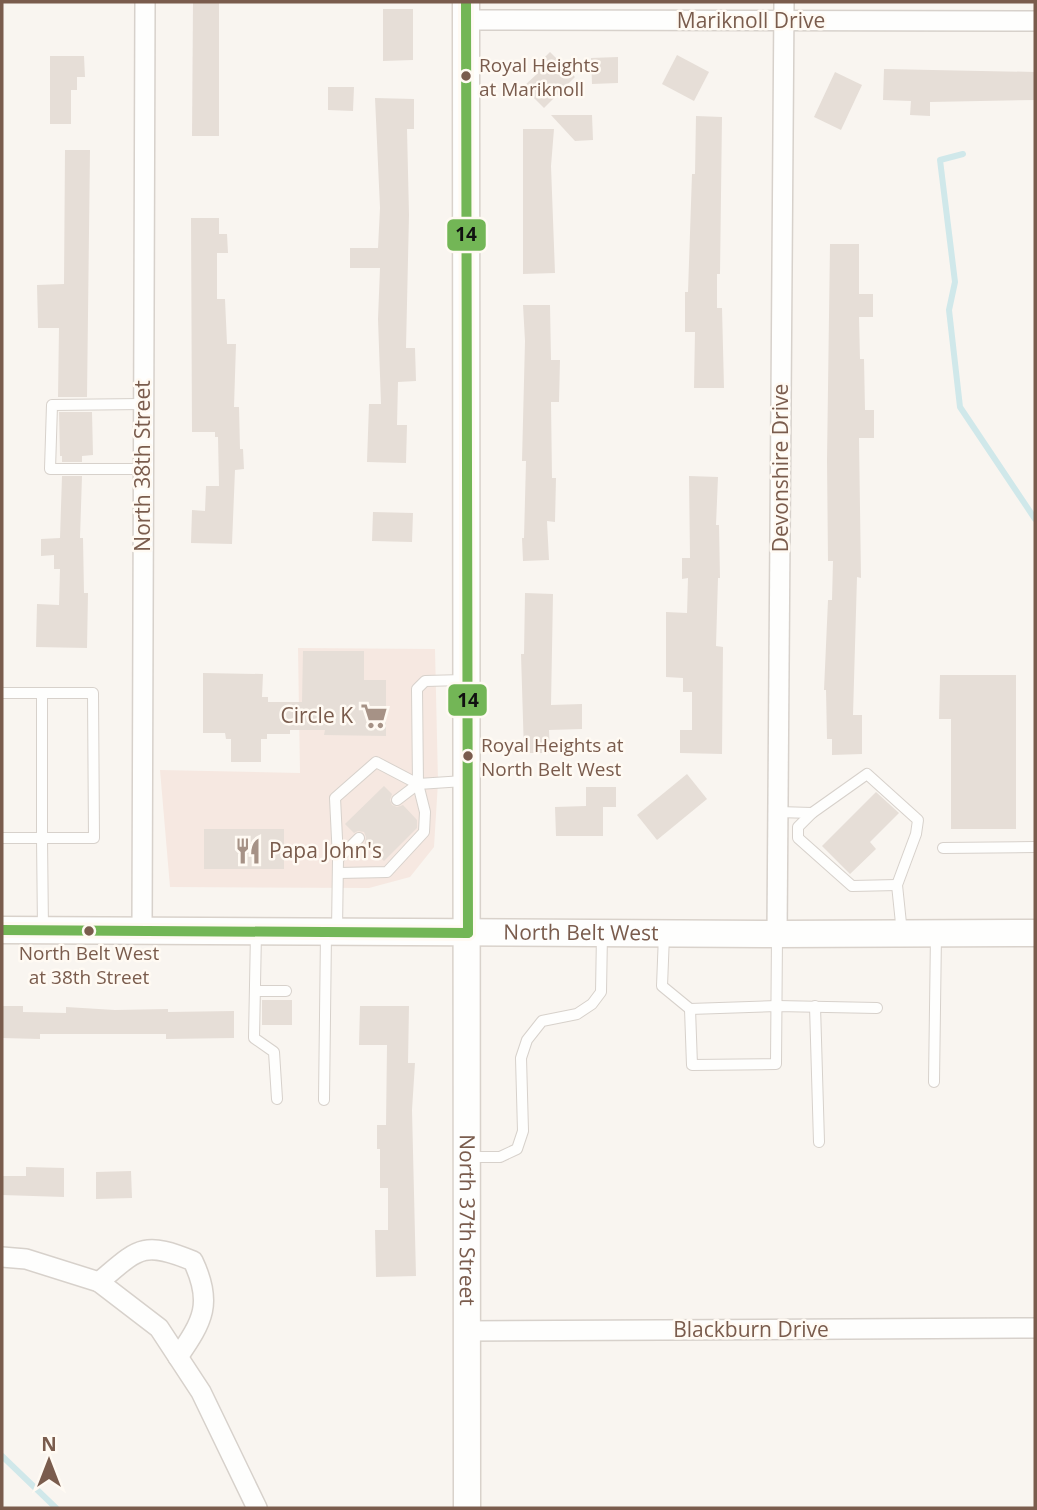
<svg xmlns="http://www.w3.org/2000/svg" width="1037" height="1510" font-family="'Open Sans',sans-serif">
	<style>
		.commercial { fill: #f6e8e1 }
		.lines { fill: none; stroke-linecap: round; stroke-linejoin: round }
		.stream { stroke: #d0e8ea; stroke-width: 6 }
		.building { fill: #e6ded7 }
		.lane-casing { stroke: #d7d1cb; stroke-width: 12 }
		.street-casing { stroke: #d7d1cb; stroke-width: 22 }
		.secondary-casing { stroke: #d9d2cb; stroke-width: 29 }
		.lane { stroke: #fefefd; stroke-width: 10 }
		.street { stroke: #fefefd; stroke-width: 19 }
		.secondary { stroke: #fefefd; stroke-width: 26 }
		.bus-1-casing { stroke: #fffaf3; stroke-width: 16 }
		.bus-1 { stroke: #73b656; stroke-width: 10 }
		.bus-dot { fill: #7a5c4d; stroke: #fffaf3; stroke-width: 2.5 }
		.labels { text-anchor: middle; stroke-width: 5; stroke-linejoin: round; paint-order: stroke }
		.bus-label { font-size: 19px; fill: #7a5c4d; stroke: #fffaf3; text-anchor: start }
		.street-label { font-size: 21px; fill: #7a5c4d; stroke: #fffaf3 }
		.poi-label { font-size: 21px; fill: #7a5c4d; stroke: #fffaf3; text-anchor: end }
		.line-badge { stroke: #fffaf3; stroke-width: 2.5 }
		.pale-badge-label { font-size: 19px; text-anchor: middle; font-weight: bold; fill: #111 }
	</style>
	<rect width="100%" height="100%" fill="#f9f5f0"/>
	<path class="commercial" d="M298,648L435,649L438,782L434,847L410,877L369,888L170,887L160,770L300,773Z"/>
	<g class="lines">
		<g class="stream">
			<path d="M963,154L940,160L955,282L949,310L960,407L1035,519"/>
			<path d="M2,1456L56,1508"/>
		</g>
	</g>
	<g class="building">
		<path d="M193,2H219V136H192Z"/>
		<path d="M383,9H413V60L383,61Z"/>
		<path d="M550,52L575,77L544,108L523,87L538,73L533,69Z"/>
		<path d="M677,55L709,72L694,101L662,84Z"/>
		<path d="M50,56H84L85,77H77V90H71V124H50Z"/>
		<path d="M618,57V83L592,84L591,58Z"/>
		<path d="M884,69L1035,72V100L930,102V116L910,115L911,101L883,100Z"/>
		<path d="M835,72L862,85L841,130L814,117Z"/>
		<path d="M328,87H354L353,111L328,110Z"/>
		<path d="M375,98L414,99V129H407L409,215L406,348H415L416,381L398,382L397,425H407L406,463L367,462L369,404H381L378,319L380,268H350V248H378L380,208Z"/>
		<path d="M551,115H592L593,140L575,141Z"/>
		<path d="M696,116L722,117L720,274H717V308H722L724,388H694L695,332H685V292H688L692,174H695Z"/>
		<path d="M523,129H554L551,166L555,273L523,274Z"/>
		<path d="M65,150H90L87,397H58L59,328H38L37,285L64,284Z"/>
		<path d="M191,218H219V234H227L228,253H217V299H225L227,344H236L234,407H239L240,449H243L244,469L235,470L232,544L191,543L192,510L205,511L206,486H219L218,437H215V432H192Z"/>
		<path d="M830,244H859V294H873V317H859L860,359H864L865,410H874V438H859L861,578L857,577L853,715H862V754L832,755V739H827L826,690H824L828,600H832L833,561H828L827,460Z"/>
		<path d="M523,305H550L551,360H560L559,402H551L552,478H556L555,522L547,521L549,560L523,561L522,538H524L526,461H522L525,341Z"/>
		<path d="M59,412H92L93,455L82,456V462H62V456H60Z"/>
		<path d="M62,476H82L80,538H83L84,593H88L87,648L36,647L37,604L59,605L60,569H54V555L41,556V539L60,538Z"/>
		<path d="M689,476L718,477L716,525H719L720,578H718L716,646L723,647L722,754L680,753V730H692V692H683V678L666,677V612L687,613L688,578L682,579V558H690Z"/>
		<path d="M373,512L413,513L412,542L372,541Z"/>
		<path d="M525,593L553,594L551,705L582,704V729L549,730L550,753H524L521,654H524Z"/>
		<path d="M303,651H364V680H386V736L324,735L325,730H290V734H267V739H261V762H231V739H226L225,733H203V673L263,674L262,697H268V702H302Z"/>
		<path d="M940,675H1016V829H951V719H939Z"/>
		<path d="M687,774L707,799L657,840L637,815Z"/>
		<path d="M384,786L392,794L390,800L392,805L397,807L403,805L417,820V828L384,861L365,843L366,837L364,832L358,831L354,833L345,824Z"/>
		<path d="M586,787H616V807H603V836H556L555,807L586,806Z"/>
		<path d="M876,792L899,813L870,842L876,849L850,874L822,846Z"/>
		<rect x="204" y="829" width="80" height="40"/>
		<rect x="262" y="1000" width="30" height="25"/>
		<path d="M2,1006H23V1012L66,1013V1007L115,1010L168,1009V1012L234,1011V1038L166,1039V1034H40V1039L2,1038Z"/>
		<path d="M360,1006H409L408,1063H415L412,1110L416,1276L376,1277L375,1230H388V1188H380V1149H377V1125H386L387,1045H359Z"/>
		<path d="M26,1167L64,1168V1197L2,1195V1176H26Z"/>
		<path d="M131,1171L132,1198L96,1199V1172Z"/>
	</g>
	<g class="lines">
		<g class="lane-casing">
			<g id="lane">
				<path d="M143,469H50L52,405L143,404"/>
				<path d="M2,693H93L94,838H42L43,930"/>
				<path d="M397,800L418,784L464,781"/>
				<path d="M778,812L812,813L867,774L918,820L916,834L897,885L902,933"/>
				<path d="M812,813L798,827V838L852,886L897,885"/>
				<path d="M2,838H42V694"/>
				<path d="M943,848L1035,847"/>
				<path d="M338,859L335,798L376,762L418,784"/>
				<path d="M339,873L387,872L424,832L425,812L418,784L417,689L425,681L464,680"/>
				<path d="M337,930L338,859L359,838"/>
				<path d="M256,932L254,1038L274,1052L277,1099"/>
				<path d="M664,935L662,986L690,1009L777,1006L877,1008"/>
				<path d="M255,991H286"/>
				<path d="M815,1006L819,1142"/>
				<path d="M690,1009L692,1065L776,1064L777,935"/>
				<path d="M934,1082L936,934"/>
				<path d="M324,1100L326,933"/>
				<path d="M467,1157H500L517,1149L523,1131L521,1058L527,1040L542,1021L577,1014L592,1004L601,992L602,934"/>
			</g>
		</g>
		<g class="street-casing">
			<g id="street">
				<path d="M466,20L1035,21"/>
				<path d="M142,931L145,2"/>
				<path d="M777,934L784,2"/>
				<path d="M2,1257L26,1259L99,1282L159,1328L201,1392L257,1508"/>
				<path d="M99,1282C138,1249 142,1240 193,1261C213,1303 203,1321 178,1357"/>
				<path d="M466,1331L1035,1328"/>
			</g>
		</g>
		<g class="secondary-casing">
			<g id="secondary">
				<path id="s1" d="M466,2L467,1508"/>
				<path id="s2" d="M2,930L777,934L1035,933"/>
			</g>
		</g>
		<use href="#lane" class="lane"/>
		<use href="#street" class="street"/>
		<use href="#secondary" class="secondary"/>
		<g class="bus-1-casing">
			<g id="bus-1">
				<path d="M466,2L468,933"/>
				<path d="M2,930L468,933"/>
			</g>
		</g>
		<use href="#bus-1" class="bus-1"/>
	</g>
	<defs>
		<g id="supermarket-bare" transform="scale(2.1)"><path d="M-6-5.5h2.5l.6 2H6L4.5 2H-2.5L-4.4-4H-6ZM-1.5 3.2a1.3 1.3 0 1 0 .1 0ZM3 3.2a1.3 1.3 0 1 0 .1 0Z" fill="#a69286" stroke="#fffaf3" stroke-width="2.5" paint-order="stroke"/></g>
		<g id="restaurant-bare" transform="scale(2.1)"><path d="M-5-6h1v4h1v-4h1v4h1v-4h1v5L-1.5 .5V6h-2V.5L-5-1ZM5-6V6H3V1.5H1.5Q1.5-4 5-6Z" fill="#a69286" stroke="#fffaf3" stroke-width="2.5" paint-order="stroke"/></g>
	</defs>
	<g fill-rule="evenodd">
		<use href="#supermarket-bare" x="374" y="716"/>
		<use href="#restaurant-bare" x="248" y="851"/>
	</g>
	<g class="bus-dot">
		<circle cx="466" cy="76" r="6"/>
		<circle cx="468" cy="756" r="6"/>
		<circle cx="89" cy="931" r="6"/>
	</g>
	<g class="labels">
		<g class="bus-label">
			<text x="479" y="72">Royal Heights<tspan x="479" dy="24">at Mariknoll</tspan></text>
			<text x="481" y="752">Royal Heights at<tspan x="481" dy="24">North Belt West</tspan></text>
			<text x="89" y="960" text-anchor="middle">North Belt West<tspan x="89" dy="24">at 38th Street</tspan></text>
		</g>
		<g class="street-label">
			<text x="751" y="28">Mariknoll Drive</text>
			<text transform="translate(143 466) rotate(-90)" y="7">North 38th Street</text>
			<text transform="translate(781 468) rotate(-90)" y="7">Devonshire Drive</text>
			<text dy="7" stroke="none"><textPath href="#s2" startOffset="579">North Belt West</textPath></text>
			<text dy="7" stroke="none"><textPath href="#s1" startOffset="1218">North 37th Street</textPath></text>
			<text x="751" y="1337">Blackburn Drive</text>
		</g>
		<g class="poi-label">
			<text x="353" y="723">Circle K</text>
			<text x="269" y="858" text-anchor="start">Papa John's</text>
		</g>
	</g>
	<g class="line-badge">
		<rect x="446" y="218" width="41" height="34" rx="7" fill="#73b656"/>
		<rect x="447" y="683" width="41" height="34" rx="7" fill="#73b656"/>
	</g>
	<g class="pale-badge-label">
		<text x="466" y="241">14</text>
		<text x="468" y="707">14</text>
	</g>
	<rect width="1037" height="1510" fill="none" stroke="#7a5c4d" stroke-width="7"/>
	<g transform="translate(49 1461)" stroke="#fffaf3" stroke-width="5" paint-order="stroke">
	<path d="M0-5L12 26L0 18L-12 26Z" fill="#7a5c4d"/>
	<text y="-10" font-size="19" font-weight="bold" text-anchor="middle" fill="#7a5c4d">N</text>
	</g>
</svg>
